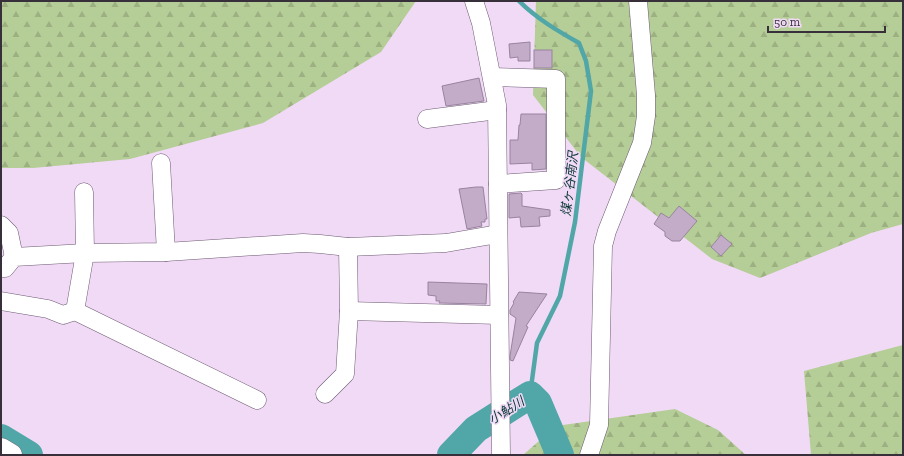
<svg xmlns="http://www.w3.org/2000/svg" width="904" height="456" font-family="'Zilla Slab','Noto Sans JP',serif">
	<style>
		.forest { fill: url(#forest-firs) }
		.lines { fill: none; stroke-linecap: round; stroke-linejoin: round }
		.stream { stroke: #51a6a7; stroke-width: 4.5 }
		.river { stroke: #51a6a7; stroke-width: 28 }
		.building { fill: #c2acc8; stroke: #98849e }
		.minor-casing { stroke: #6d5a72; stroke-width: 19 }
		.primary-casing { stroke: #6d5a72; stroke-width: 23 }
		.minor { stroke: #fff; stroke-width: 18 }
		.primary { stroke: #fff; stroke-width: 22 }
		.labels { text-anchor: middle; stroke-width: 3; stroke-linejoin: round; paint-order: stroke }
		.water-label { font-size: 13px; font-style: italic; fill: #0b3636; stroke: #f1daf6 }
	</style>
	<defs>
		<pattern id="forest-firs" width="22" height="20" patternUnits="userSpaceOnUse"><rect width="22" height="20" fill="#b5cd96"/><path d="M5 1l3.5 6h-7zM16 11l3.5 6h-7z" fill="#9cb082"/></pattern>
	</defs>
	<rect width="100%" height="100%" fill="#f1daf6"/>
	<g class="forest">
		<path d="M1,1H416L381,52L263,123L130,159L33,168H1Z"/>
		<path d="M536,1H903V224L871,233L760,278L712,259L581,157L533,95Z"/>
		<path d="M903,345V455H811L804,371Z"/>
		<path d="M675,409L718,430L746,455H523L556,426Z"/>
	</g>
	<g class="lines">
		<path class="stream" d="M519,1C537,19 558,31 579,43L586,61L591,91L575,222L560,296L537,343L530,395"/>
		<g class="river">
			<path d="M1,438L29,455"/>
			<path d="M451,455L476,429L530,395L538,403L560,455"/>
		</g>
	</g>
	<g class="building">
		<path d="M530,42V61H518V57L510,58L509,44Z"/>
		<rect x="534" y="50" width="18" height="18"/>
		<path d="M479,78L484,101L446,106L442,86Z"/>
		<path d="M521,114H546V169L532,170V163L510,164V140H518L519,125H520Z"/>
		<path d="M476,187H483L487,219H485V222H481L482,226L467,229L459,189Z"/>
		<path d="M521,193L522,194V206L550,210V216L539,217L540,226L521,227L520,217L509,218V194Z"/>
		<path d="M679,206L697,221L680,241H672L665,236V232L654,224L661,213L669,218Z"/>
		<path d="M721,235L732,244L721,256L711,247Z"/>
		<path d="M428,282L487,284L486,304L439,303L440,301H436V296L428,295Z"/>
		<path d="M519,292L547,294L526,326L528,327L513,361L510,360V356L516,318L510,314V310L514,303L513,302Z"/>
	</g>
	<g class="lines">
		<g class="minor-casing">
			<g id="minor">
				<path d="M474,1L481,23L497,105L501,455"/>
				<path d="M492,77L556,79V180L498,184"/>
				<path d="M427,119L497,110"/>
				<path d="M161,163L166,252"/>
				<path d="M84,192L85,253L75,311L257,400"/>
				<path d="M1,225L9,233L14,257"/>
				<path d="M1,268H5L14,257L85,253L166,252L303,243L320,244L348,247L446,243L498,234"/>
				<path d="M1,301L48,309L63,315L75,311"/>
				<path d="M349,311L499,315"/>
				<path d="M325,394L345,374L349,311L348,247"/>
				<path d="M589,455L599,425L603,246L607,231L642,143L646,116V95L638,1"/>
			</g>
		</g>
		<g class="primary-casing">
			<path id="primary" d="M1,449L11,455"/>
		</g>
		<use href="#minor" class="minor"/>
		<use href="#primary" class="primary"/>
	</g>
	<g class="labels">
		<g class="water-label">
			<text transform="translate(569 184) rotate(-83)" y="5">煤ヶ谷南沢</text>
			<text transform="translate(506 410) rotate(-32)" y="5">小鮎川</text>
		</g>
	</g>
	<rect width="904" height="456" fill="none" stroke="#372f3a" stroke-width="4"/>
	<path d="M768 26v6h117v-6" fill="none" stroke="#372f3a" stroke-width="2"/>
	<text x="774" y="26" font-size="12" fill="#372f3a" stroke="#f1daf6" stroke-width="3" paint-order="stroke">50 m</text>
</svg>
